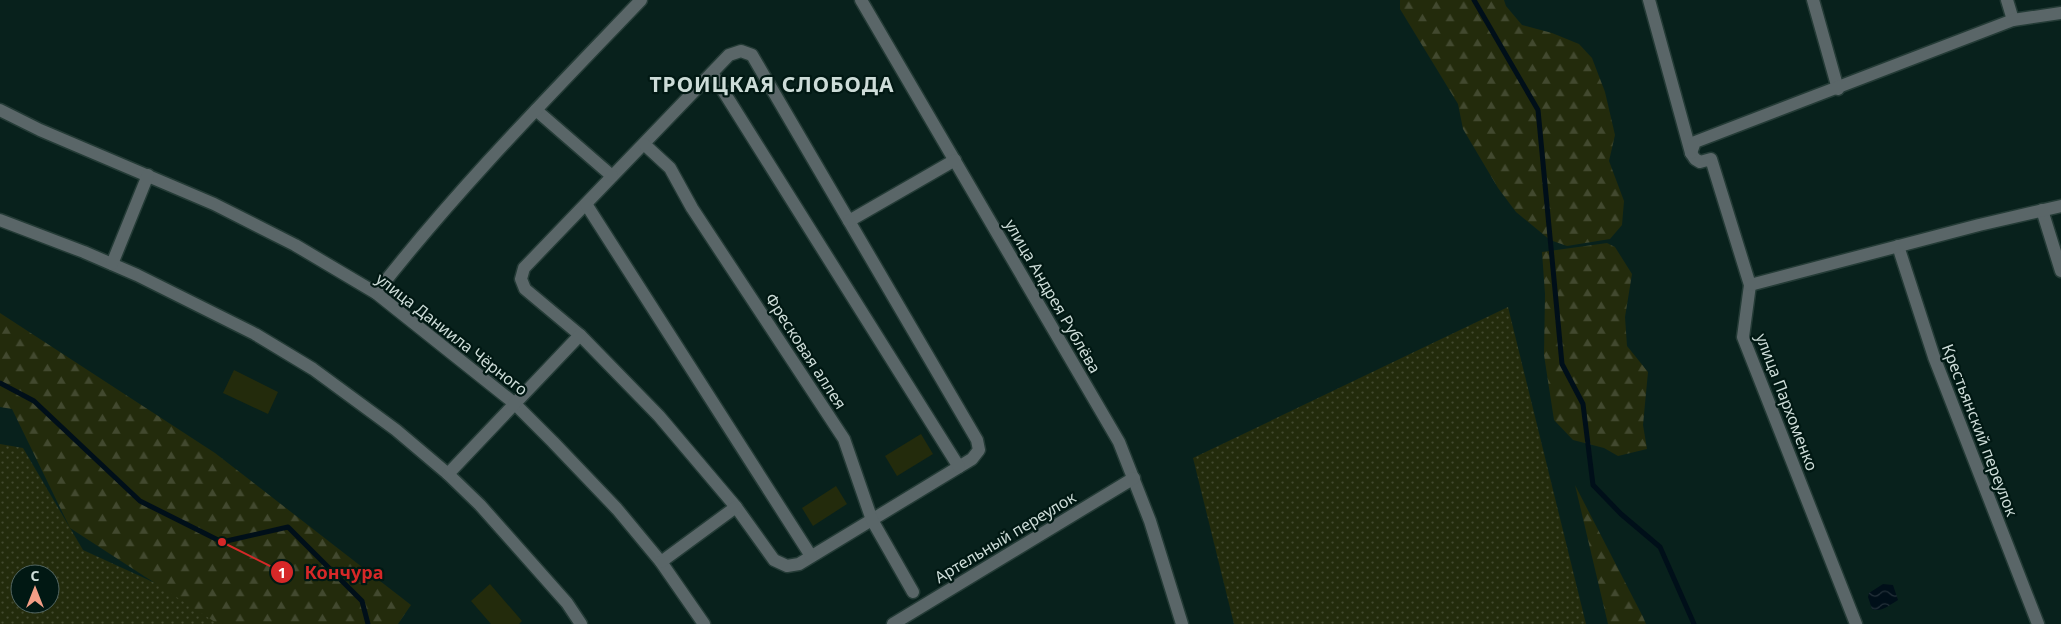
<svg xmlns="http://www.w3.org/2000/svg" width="2061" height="624" font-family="'Noto Sans',sans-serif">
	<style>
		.grass { fill: url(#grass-dots); fill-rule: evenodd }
		.forest { fill: url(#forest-firs) }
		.park { fill: #232b0c }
		.water { fill: url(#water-waves) }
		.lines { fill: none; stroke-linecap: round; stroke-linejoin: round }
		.stream { stroke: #000f19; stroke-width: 5 }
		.minor-casing { stroke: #243b36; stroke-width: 15 }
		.minor { stroke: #5a6668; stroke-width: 12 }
		.labels { text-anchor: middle; stroke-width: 4.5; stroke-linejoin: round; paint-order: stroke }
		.street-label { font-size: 16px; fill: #cddcd8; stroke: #011813 }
		.district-label { font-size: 21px; font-weight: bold; letter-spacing: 1px; fill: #cddcd8; stroke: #011813 }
		.leader { fill: none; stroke: #d62828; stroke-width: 2 }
		.callout-dot { fill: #d62828; stroke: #011813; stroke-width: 2 }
		.mark-label { font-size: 15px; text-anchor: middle; font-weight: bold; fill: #fff }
		.callout-label { font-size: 18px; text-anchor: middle; font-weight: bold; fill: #d62828; stroke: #011813; stroke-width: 4.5; stroke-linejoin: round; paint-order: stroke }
	</style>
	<defs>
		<pattern id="grass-dots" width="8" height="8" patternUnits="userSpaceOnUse" patternTransform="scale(1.25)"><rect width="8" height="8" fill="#232b0c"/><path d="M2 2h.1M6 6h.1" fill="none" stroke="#42492f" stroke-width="1.8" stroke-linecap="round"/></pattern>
		<pattern id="forest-firs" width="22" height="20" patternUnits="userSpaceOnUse" patternTransform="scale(1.25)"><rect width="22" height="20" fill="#232b0c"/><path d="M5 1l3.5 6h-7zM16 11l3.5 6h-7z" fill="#42492f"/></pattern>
		<pattern id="water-waves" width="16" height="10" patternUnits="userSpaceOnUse" patternTransform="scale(1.25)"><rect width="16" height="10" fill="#000f19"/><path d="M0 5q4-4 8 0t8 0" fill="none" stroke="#24313a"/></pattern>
	</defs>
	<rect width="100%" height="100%" fill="#08211c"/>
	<g class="grass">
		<path d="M1508,307L1586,624H1234L1193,458Z"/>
		<path d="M0,444L23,448L83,550L245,624H0ZM20,574H50V604H20Z"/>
	</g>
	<g class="forest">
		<path d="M1400,0H1504L1506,6L1522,25L1552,33L1579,44L1592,58L1605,92L1615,135L1609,161L1624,201L1622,225L1610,239L1567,246L1550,240L1516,212L1498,188L1463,129L1458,104L1400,9Z"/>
		<path d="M1607,243L1615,247L1632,274L1625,317L1627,346L1648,372L1643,425L1647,449L1618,456L1604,448L1573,440L1554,420L1544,355L1545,294L1542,252Z"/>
		<path d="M0,313L215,453L411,605L398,624H218L70,528L12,409L0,407Z"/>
		<path d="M1575,485L1643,617L1646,624H1608Z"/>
	</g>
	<g class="park">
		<path d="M234,370L278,392L268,414L223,393Z"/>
		<path d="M921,434L933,454L897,476L885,456Z"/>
		<path d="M836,486L847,504L813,526L802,508Z"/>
		<path d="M490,584L522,621L519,624H491L471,601Z"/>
	</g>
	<path class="water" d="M1883,584L1893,585L1898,600C1891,604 1881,613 1872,609L1868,597L1869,593Z"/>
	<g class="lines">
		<g class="stream">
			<path d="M1474,0L1538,110L1562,364L1583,404L1593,485L1621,514L1660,547L1694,624"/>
			<path d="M0,383L34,401L140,501L222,542L288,527L362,601L368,624"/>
		</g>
		<g class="minor-casing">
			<g id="minor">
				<path d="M861,0L1119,442L1150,521L1182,624"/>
				<path d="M1649,0L1691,153L1695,159L1700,162L1711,159L1750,285L1743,337L1856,624"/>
				<path d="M1813,0L1838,89"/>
				<path d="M2007,0L2013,20"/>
				<path d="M741,51L752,55L977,440L979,450L972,459L799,564L787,566L774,560L736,507L659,416L580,335L525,289L521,279L524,268L729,55Z"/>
				<path d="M712,73L959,467"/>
				<path d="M0,110L40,130L214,204L295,245L376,293L514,403L553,442L617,509L661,562L704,624"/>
				<path d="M536,110L612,176"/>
				<path d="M644,144L670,168L692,208L844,439L872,520L913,592"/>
				<path d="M1691,153L1695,142L2013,20L2061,13"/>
				<path d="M586,204L811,556"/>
				<path d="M2042,210L2061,271"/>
				<path d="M0,220L84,252L137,275L255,334L313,369L396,430L448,474"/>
				<path d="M849,221L955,160"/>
				<path d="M1898,246L1934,357L2038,624"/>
				<path d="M112,264L148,175"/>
				<path d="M1750,285L1979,225L2061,206"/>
				<path d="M376,293C457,189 550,95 641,0"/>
				<path d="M580,335L448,474L480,505L567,603L581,624"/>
				<path d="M661,562L736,507"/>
				<path d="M893,624L1134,478"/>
			</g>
		</g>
		<use href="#minor" class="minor"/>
	</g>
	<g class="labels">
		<g class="street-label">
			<text transform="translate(1053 296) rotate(60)" y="6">улица Андрея Рублёва</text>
			<text transform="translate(452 334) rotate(38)" y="6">улица Даниила Чёрного</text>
			<text transform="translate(806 351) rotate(57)" y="6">Фресковая аллея</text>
			<text transform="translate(1787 402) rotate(69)" y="6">улица Пархоменко</text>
			<text transform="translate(1980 430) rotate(69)" y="6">Крестьянский переулок</text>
			<text transform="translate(1005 537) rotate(-31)" y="6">Артельный переулок</text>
		</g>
		<g class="district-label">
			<text x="772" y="92">ТРОИЦКАЯ СЛОБОДА</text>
		</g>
	</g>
	<path class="leader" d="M222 542L282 572"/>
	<g class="callout-dot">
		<circle cx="222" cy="542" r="5"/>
		<circle cx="282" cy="572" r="12"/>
	</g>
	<g class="mark-label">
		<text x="282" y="578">1</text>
	</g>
	<g class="callout-label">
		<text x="344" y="579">Кончура</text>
	</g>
	<g transform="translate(35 589)"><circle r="24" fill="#011813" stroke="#536662"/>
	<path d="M0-4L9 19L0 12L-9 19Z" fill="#f49e86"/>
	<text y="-8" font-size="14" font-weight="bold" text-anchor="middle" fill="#cddcd8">С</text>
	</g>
</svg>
